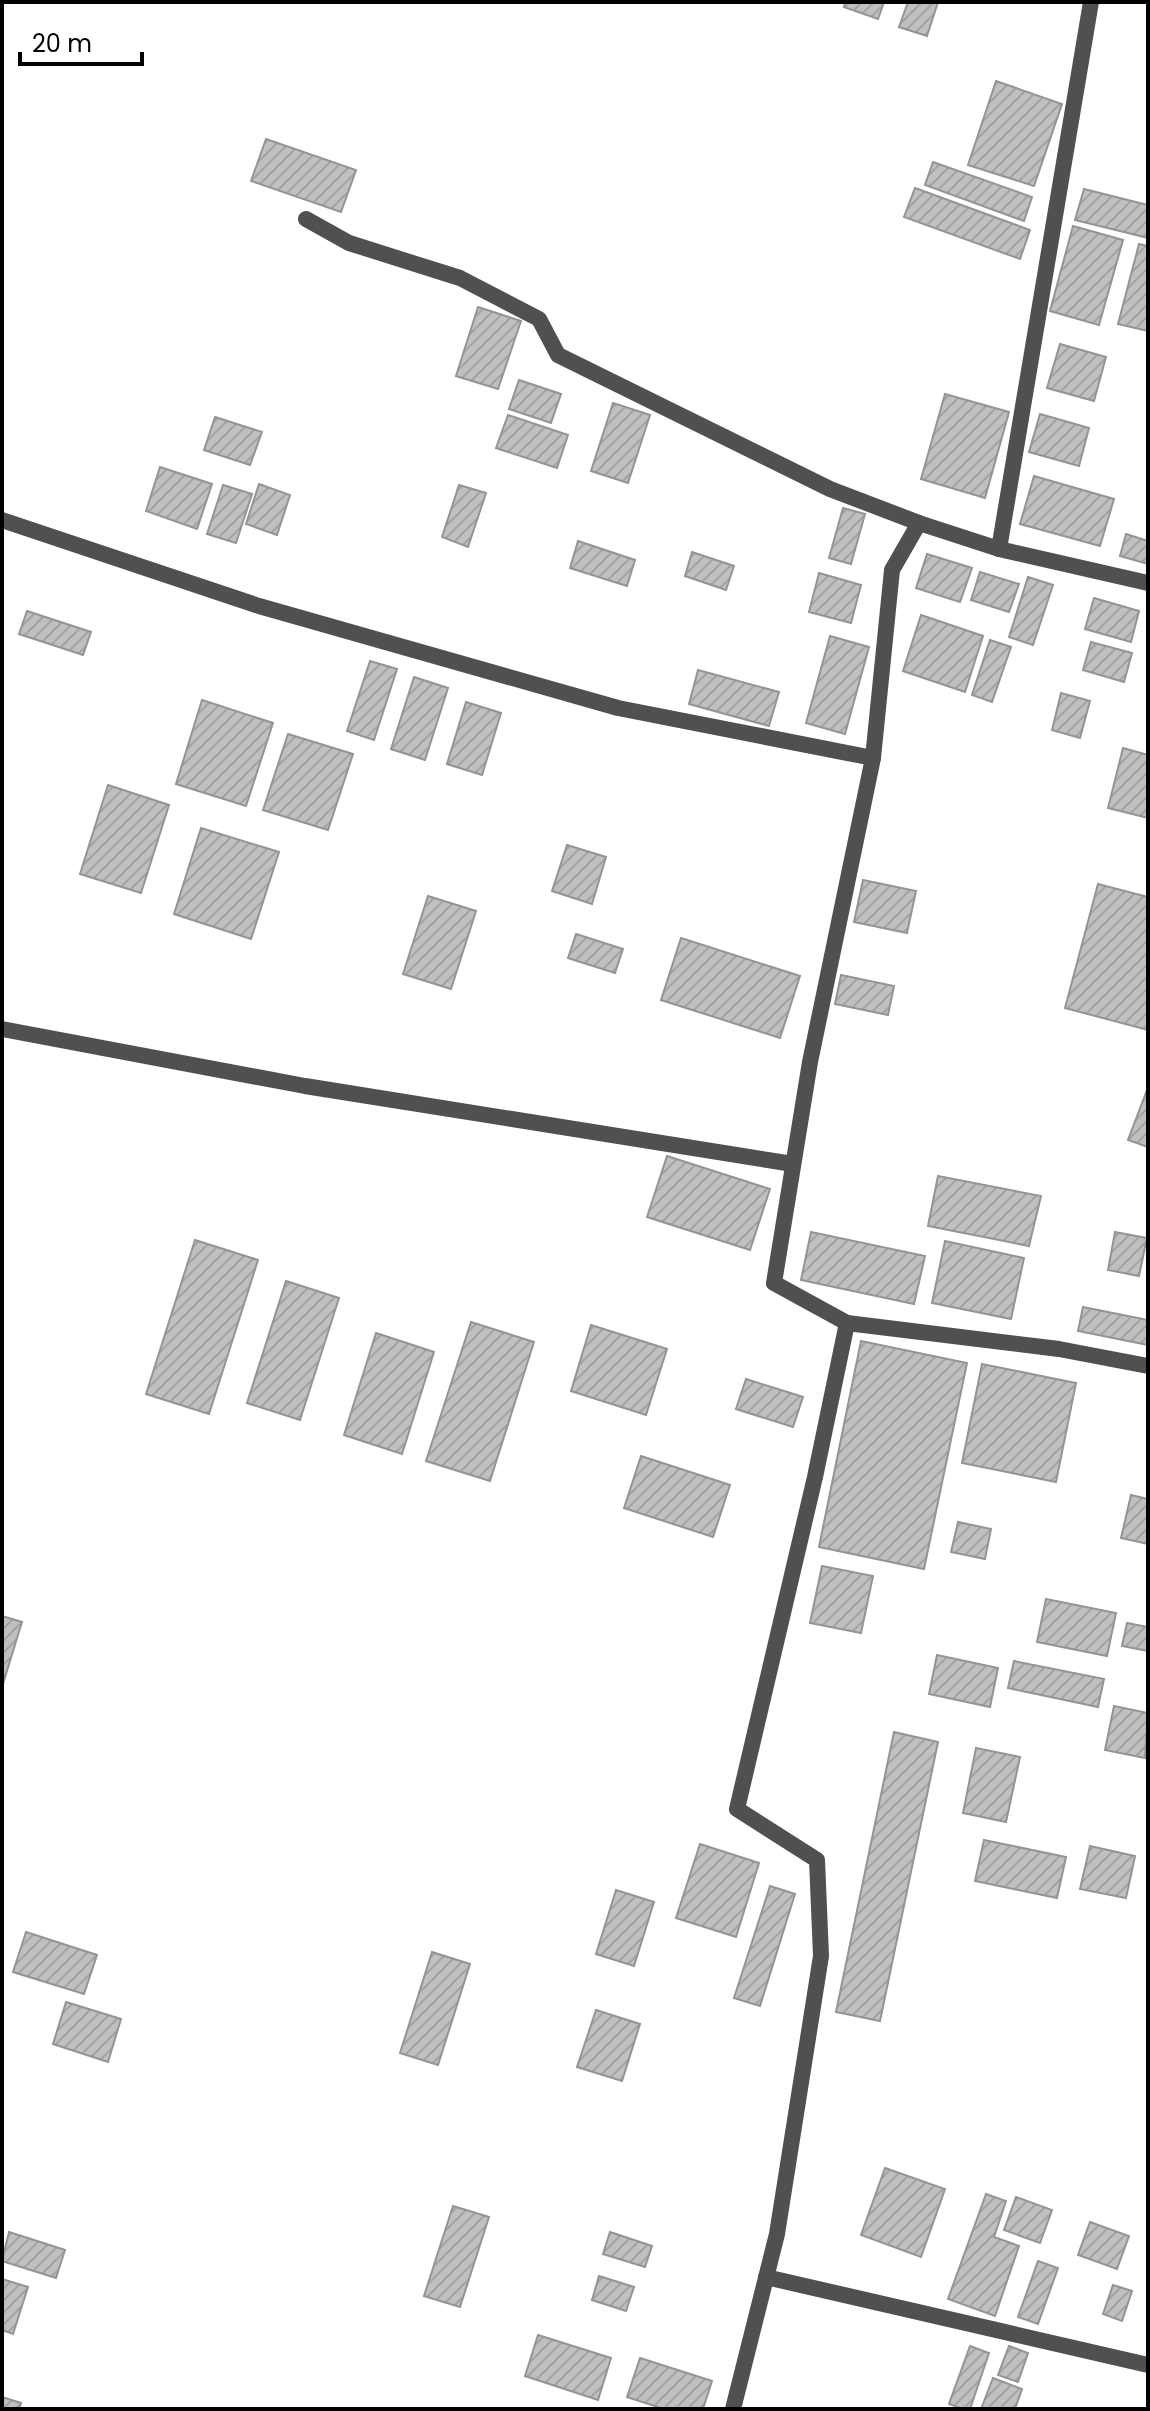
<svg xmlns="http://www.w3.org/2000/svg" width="1150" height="2411" font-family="Poppins,sans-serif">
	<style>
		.building { fill: url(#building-hatch); stroke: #949494; stroke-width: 2 }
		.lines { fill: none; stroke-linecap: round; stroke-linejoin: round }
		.street { stroke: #505050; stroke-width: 16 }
	</style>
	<defs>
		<pattern id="building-hatch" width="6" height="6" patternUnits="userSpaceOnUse" patternTransform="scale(2)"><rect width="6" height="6" fill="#c0c0c0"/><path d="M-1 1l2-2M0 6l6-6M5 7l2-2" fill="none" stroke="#a3a3a3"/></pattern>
	</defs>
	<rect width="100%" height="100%" fill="#fff"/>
	<g class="building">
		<path d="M845,2H884L878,19L844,7Z"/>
		<path d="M908,2H938L927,36L899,27Z"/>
		<path d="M996,81L1062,104L1034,186L968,165Z"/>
		<path d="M266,139L356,170L341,212L251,181Z"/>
		<path d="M933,162L1032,197L1024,221L925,185Z"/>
		<path d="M915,188L1030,230L1020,259L904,217Z"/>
		<path d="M1084,189L1148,205V238L1075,220Z"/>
		<path d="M1073,226L1123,240L1099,325L1050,311Z"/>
		<path d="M1139,244L1148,246V331L1118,324Z"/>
		<path d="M478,307L521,321L498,389L456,376Z"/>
		<path d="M1060,344L1106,357L1094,401L1047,388Z"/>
		<path d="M519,380L561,394L551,423L509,409Z"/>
		<path d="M945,394L1009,412L985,498L921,479Z"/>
		<path d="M613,403L650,415L628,483L591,471Z"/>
		<path d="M1040,414L1089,428L1079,466L1029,452Z"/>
		<path d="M508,415L568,435L557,468L496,448Z"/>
		<path d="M215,417L262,432L250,465L204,450Z"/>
		<path d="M160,467L212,484L197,529L146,511Z"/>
		<path d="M1034,476L1114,499L1100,546L1020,524Z"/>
		<path d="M259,484L290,495L277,535L246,524Z"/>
		<path d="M223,485L252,494L236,543L207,534Z"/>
		<path d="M459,485L486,493L468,547L442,537Z"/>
		<path d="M843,508L865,514L851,564L829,558Z"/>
		<path d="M1126,534L1148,541V564L1120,556Z"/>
		<path d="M578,541L635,560L627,586L570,568Z"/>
		<path d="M692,552L734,566L726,590L685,576Z"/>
		<path d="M927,554L972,568L960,602L916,588Z"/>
		<path d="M980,572L1019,584L1009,612L971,600Z"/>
		<path d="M819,573L861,585L851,623L809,612Z"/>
		<path d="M1028,577L1053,585L1033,645L1009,637Z"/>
		<path d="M1094,598L1139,611L1131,642L1085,629Z"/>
		<path d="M27,611L91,632L83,655L19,634Z"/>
		<path d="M921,615L983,636L965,692L903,671Z"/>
		<path d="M830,636L869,647L845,734L806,723Z"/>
		<path d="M990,640L1011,647L992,702L972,695Z"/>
		<path d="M1091,642L1132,653L1124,682L1083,670Z"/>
		<path d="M370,661L397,669L374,740L347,731Z"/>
		<path d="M698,670L779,692L769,726L689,704Z"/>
		<path d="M414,677L448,688L425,760L391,749Z"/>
		<path d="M1061,693L1090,701L1080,738L1052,730Z"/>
		<path d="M202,700L273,723L246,806L176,784Z"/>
		<path d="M466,702L501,713L482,775L447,764Z"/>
		<path d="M288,734L353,754L328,830L263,810Z"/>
		<path d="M1123,748L1148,755V818L1108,808Z"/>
		<path d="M108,785L169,805L141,893L80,874Z"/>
		<path d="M201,828L279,852L251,939L174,914Z"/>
		<path d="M567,845L606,857L592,904L552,891Z"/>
		<path d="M863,880L916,891L907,933L854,922Z"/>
		<path d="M1098,884L1148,897V1030L1065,1008Z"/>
		<path d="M428,896L476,911L451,989L403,974Z"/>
		<path d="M576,934L623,949L615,973L568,958Z"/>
		<path d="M681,938L800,976L780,1038L661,1000Z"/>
		<path d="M841,975L894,986L888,1015L835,1004Z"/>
		<path d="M1147,1090H1148V1147L1128,1140Z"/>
		<path d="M667,1156L770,1189L750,1250L647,1217Z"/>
		<path d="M938,1176L1041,1196L1029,1246L928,1226Z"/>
		<path d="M811,1232L925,1256L914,1304L801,1280Z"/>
		<path d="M1115,1232L1147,1238L1139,1276L1108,1270Z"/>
		<path d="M195,1240L258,1260L209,1414L146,1394Z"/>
		<path d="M945,1241L1024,1258L1011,1319L932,1303Z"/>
		<path d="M286,1281L339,1298L300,1420L247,1403Z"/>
		<path d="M1083,1307L1148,1320V1345L1078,1331Z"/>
		<path d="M471,1322L534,1342L490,1481L426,1461Z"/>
		<path d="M591,1325L667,1349L646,1415L571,1391Z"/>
		<path d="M376,1333L434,1352L402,1454L344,1435Z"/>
		<path d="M861,1341L967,1363L924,1569L819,1547Z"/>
		<path d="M982,1364L1076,1383L1056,1482L962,1463Z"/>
		<path d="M746,1379L803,1397L793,1427L736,1409Z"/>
		<path d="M641,1456L730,1485L713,1537L624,1508Z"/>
		<path d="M1131,1495L1148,1499V1544L1121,1538Z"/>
		<path d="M958,1522L991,1529L985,1559L951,1552Z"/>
		<path d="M822,1566L873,1576L861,1633L810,1623Z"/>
		<path d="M1046,1599L1116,1613L1107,1656L1037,1642Z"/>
		<path d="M2,1616L22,1622L2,1687Z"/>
		<path d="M1127,1623L1148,1627V1651L1122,1646Z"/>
		<path d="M937,1655L998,1668L990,1707L929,1694Z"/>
		<path d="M1014,1661L1104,1679L1098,1707L1008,1688Z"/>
		<path d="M1114,1706L1148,1713L1145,1758L1105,1750Z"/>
		<path d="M894,1732L938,1742L880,2021L836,2012Z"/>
		<path d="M976,1748L1020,1757L1006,1822L963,1813Z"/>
		<path d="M984,1840L1066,1857L1057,1898L975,1881Z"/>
		<path d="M700,1844L759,1863L736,1937L676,1918Z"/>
		<path d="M1090,1846L1135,1856L1126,1898L1080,1889Z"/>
		<path d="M770,1886L795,1894L760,2006L734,1998Z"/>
		<path d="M616,1890L654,1902L634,1966L596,1954Z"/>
		<path d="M26,1932L97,1955L84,1994L13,1972Z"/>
		<path d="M432,1952L470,1964L438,2065L400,2053Z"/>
		<path d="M66,2002L121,2019L108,2062L53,2044Z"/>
		<path d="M596,2010L640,2024L622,2081L577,2067Z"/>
		<path d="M885,2168L945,2189L921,2257L861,2235Z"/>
		<path d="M986,2194L1006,2201L994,2237L1019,2246L995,2316L948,2299Z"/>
		<path d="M1016,2197L1052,2210L1040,2243L1004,2230Z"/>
		<path d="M453,2206L489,2217L460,2307L424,2296Z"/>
		<path d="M1090,2222L1129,2236L1117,2269L1078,2255Z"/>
		<path d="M9,2232L65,2250L56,2278L2,2261Z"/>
		<path d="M610,2232L652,2246L645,2267L603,2254Z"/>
		<path d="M1038,2261L1058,2268L1038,2324L1018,2317Z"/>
		<path d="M599,2276L634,2287L626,2311L592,2300Z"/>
		<path d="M2,2279L28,2287L13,2334L2,2330Z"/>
		<path d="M1113,2285L1132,2291L1122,2321L1103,2314Z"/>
		<path d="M538,2335L611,2358L598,2400L525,2376Z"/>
		<path d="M970,2346L989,2353L970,2409H963L949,2404Z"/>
		<path d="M1009,2346L1028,2353L1018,2382L998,2375Z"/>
		<path d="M640,2358L712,2381L703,2409H664L627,2397Z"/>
		<path d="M993,2378L1022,2389L1015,2409H981Z"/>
		<path d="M2,2397L21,2403L19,2409H2Z"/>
	</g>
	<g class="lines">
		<g class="street">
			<path d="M306,219L349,243L460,278L539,319L558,355L830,489L919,523"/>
			<path d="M2,520L259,606L618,708L873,758"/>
			<path d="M999,549L1091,2"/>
			<path d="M2,1029L305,1086L793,1164"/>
			<path d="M847,1323L774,1283L810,1062L873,758L892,570L919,523L999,549L1148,583"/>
			<path d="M766,2277L1148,2365"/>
			<path d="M733,2409L777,2234L821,1956L817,1860L737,1809L815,1477L847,1323L1059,1349L1148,1366"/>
		</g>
	</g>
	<rect width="1150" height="2411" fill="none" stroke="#000000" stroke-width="8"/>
	<path d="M20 52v12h122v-12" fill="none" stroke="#000000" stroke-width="4"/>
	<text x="32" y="52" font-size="24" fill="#000000" stroke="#ffffff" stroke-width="6" paint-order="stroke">20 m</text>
</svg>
